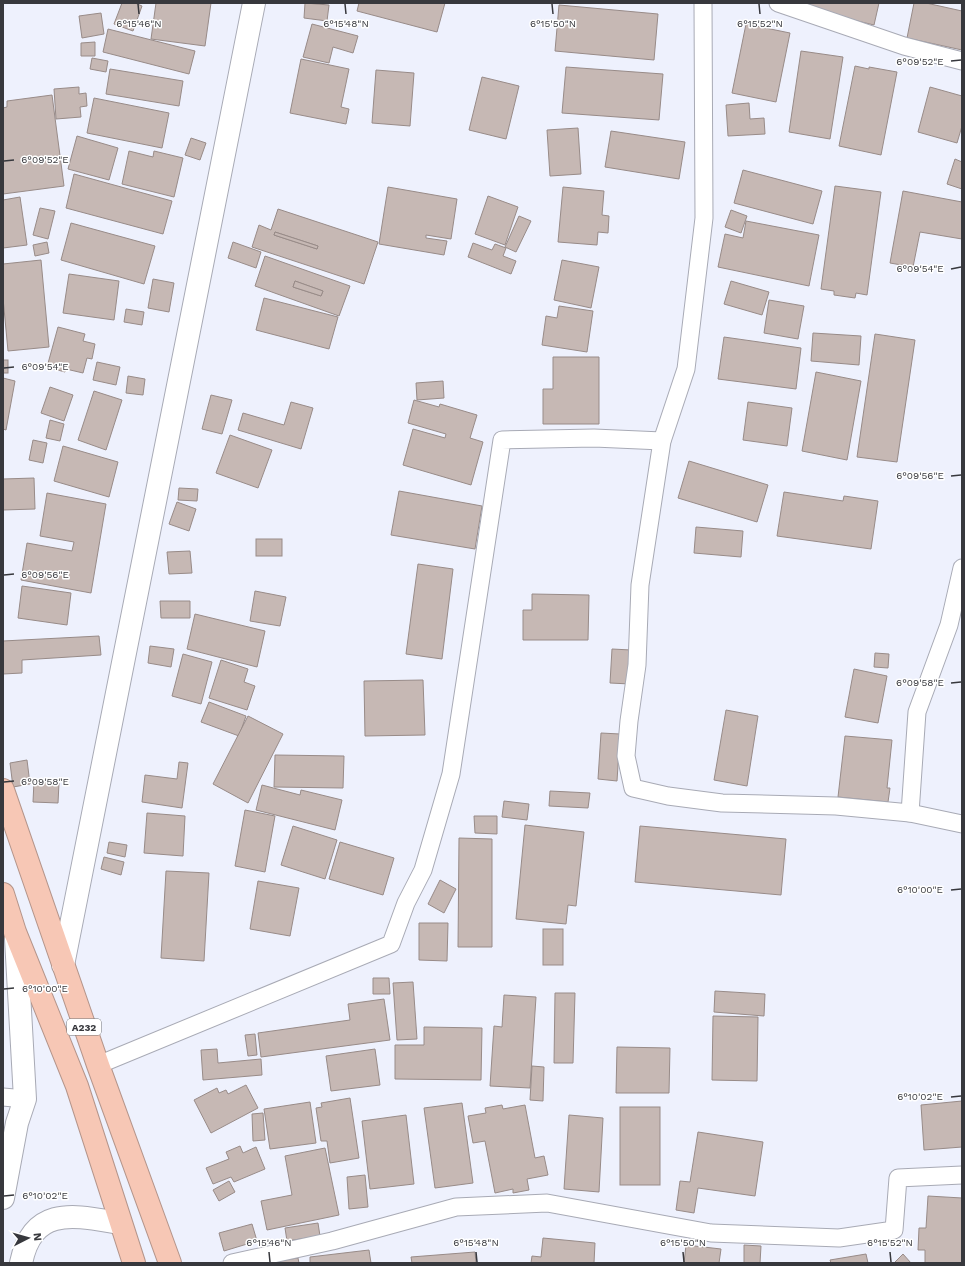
<svg xmlns="http://www.w3.org/2000/svg" width="965" height="1266" font-family="'Work Sans',sans-serif">
	<style>
		.building { fill: #c6b8b4; stroke: #988b88; fill-rule: evenodd }
		.lines { fill: none; stroke-linecap: round; stroke-linejoin: round }
		.street-casing { stroke: #a8aab5; stroke-width: 19 }
		.secondary-casing { stroke: #a8aab5; stroke-width: 24 }
		.highway-casing { stroke: #b4958b; stroke-width: 24 }
		.street { stroke: #fff; stroke-width: 17 }
		.secondary { stroke: #fff; stroke-width: 22 }
		.highway { stroke: #f7c7b5; stroke-width: 22 }
		.ticks { fill: none; stroke: #37383d; stroke-width: 1.5 }
		.labels { text-anchor: middle; stroke-width: 3; stroke-linejoin: round; paint-order: stroke }
		.shield { fill: #fff; stroke: #737477; stroke-width: 1 }
		.shield-label { font-size: 10px; font-weight: bold; fill: #37383d }
		.ticks-label { font-size: 10px; text-anchor: middle; fill: #37383d; stroke: #fff; stroke-width: 3; stroke-linejoin: round; paint-order: stroke }
	</style>
	<rect width="100%" height="100%" fill="#eef1fd"/>
	<g class="building">
		<path d="M122,3H135L142,6L133,31L114,24Z"/>
		<path d="M156,3H211L205,46L151,39Z"/>
		<path d="M305,3L329,5L327,21L304,18Z"/>
		<path d="M359,3H445L437,32L357,11Z"/>
		<path d="M810,3H879L874,25L808,9Z"/>
		<path d="M914,3H926L962,11V50L907,38Z"/>
		<path d="M559,5L658,14L654,60L555,51Z"/>
		<path d="M101,13L104,34L82,38L79,16Z"/>
		<path d="M312,24L358,36L353,53L333,47L329,63L303,57Z"/>
		<path d="M746,24L790,33L776,102L732,93Z"/>
		<path d="M108,29L195,51L189,74L103,52Z"/>
		<path d="M95,42V56H81V43Z"/>
		<path d="M801,51L843,57L830,139L789,132Z"/>
		<path d="M92,58L108,61L106,72L90,69Z"/>
		<path d="M301,59L349,69L341,107L349,109L346,124L290,113Z"/>
		<path d="M855,66L869,69V67L897,72L881,155L839,146Z"/>
		<path d="M566,67L663,74L659,120L562,113Z"/>
		<path d="M110,69L183,81L179,106L106,94Z"/>
		<path d="M376,70L414,73L410,126L372,123Z"/>
		<path d="M482,77L519,86L506,139L469,130Z"/>
		<path d="M79,87V94L86,93L87,106L80,107L81,117L56,119L54,89Z"/>
		<path d="M930,87L962,96V126L957,143L918,132Z"/>
		<path d="M52,95L64,186L3,194V108L7,107V101Z"/>
		<path d="M94,98L169,113L162,148L87,133Z"/>
		<path d="M749,103L750,119L764,118L765,134L728,136L726,105Z"/>
		<path d="M578,128L581,174L550,176L547,130Z"/>
		<path d="M611,131L685,142L679,179L605,167Z"/>
		<path d="M77,136L118,148L109,180L68,169Z"/>
		<path d="M191,138L206,143L200,160L185,155Z"/>
		<path d="M129,151L153,157L154,151L183,158L174,197L122,184Z"/>
		<path d="M955,159L962,162V189L947,184Z"/>
		<path d="M743,170L822,191L813,224L734,203Z"/>
		<path d="M74,174L172,201L163,234L66,208Z"/>
		<path d="M835,186L881,192L867,295L856,293L855,298L834,295V291L821,289Z"/>
		<path d="M388,187L457,199L451,239L426,235V238L447,241L444,255L379,244Z"/>
		<path d="M563,187L604,191L602,215L609,216L608,233L598,232L597,245L558,242Z"/>
		<path d="M903,191L962,202V239L920,232L913,267L890,263Z"/>
		<path d="M488,196L518,207L505,245L475,234Z"/>
		<path d="M20,197L27,245L3,248V200Z"/>
		<path d="M40,208L55,211L48,239L33,235Z"/>
		<path d="M278,209L378,242L364,284L252,247L259,225L271,230ZM275,232L318,246L317,249L274,235Z"/>
		<path d="M731,210L747,216L741,233L725,227Z"/>
		<path d="M519,216L531,221L516,252L505,247Z"/>
		<path d="M746,221L819,235L809,286L718,267L725,234L743,238Z"/>
		<path d="M71,223L155,246L144,284L61,260Z"/>
		<path d="M275,232L318,246L317,249L274,235Z"/>
		<path d="M47,242L49,253L35,256L33,245Z"/>
		<path d="M233,242L261,252L256,268L228,258Z"/>
		<path d="M473,243L492,250L495,244L506,248L503,256L516,261L511,274L468,257Z"/>
		<path d="M265,256L350,286L339,316L255,286ZM295,281L323,291L321,296L293,287Z"/>
		<path d="M41,260L49,347L8,351L3,298V264Z"/>
		<path d="M562,260L599,267L591,308L554,300Z"/>
		<path d="M69,274L119,281L114,320L63,313Z"/>
		<path d="M153,279L174,283L169,312L148,308Z"/>
		<path d="M295,281L323,291L321,296L293,287Z"/>
		<path d="M731,281L769,292L762,315L724,304Z"/>
		<path d="M264,298L338,317L329,349L256,330Z"/>
		<path d="M769,300L804,306L798,339L764,333Z"/>
		<path d="M559,306L593,311L587,352L542,345L546,316L557,318Z"/>
		<path d="M126,309L144,312L142,325L124,322Z"/>
		<path d="M58,327L85,334L83,341L95,344L92,359L87,358L83,373L66,369L65,372L47,367Z"/>
		<path d="M813,333L861,336L859,365L811,361Z"/>
		<path d="M875,334L915,340L897,462L857,457Z"/>
		<path d="M724,337L801,348L796,389L718,379Z"/>
		<path d="M553,357H599V424H543V389H553Z"/>
		<rect x="3" y="360" width="5" height="13"/>
		<path d="M97,362L120,367L116,385L93,380Z"/>
		<path d="M816,372L861,381L847,460L802,451Z"/>
		<path d="M128,376L145,379L143,395L126,393Z"/>
		<path d="M3,378L15,381L6,430L3,429Z"/>
		<path d="M443,381L444,398L417,400L416,383Z"/>
		<path d="M50,387L73,395L64,421L41,413Z"/>
		<path d="M94,391L122,400L106,450L78,440Z"/>
		<path d="M211,395L232,400L222,434L202,429Z"/>
		<path d="M414,400L439,407L440,404L477,415L470,438L483,442L471,485L403,465L413,429L445,438L446,434L408,423Z"/>
		<path d="M291,402L313,408L301,449L238,430L243,413L284,425Z"/>
		<path d="M748,402L792,408L787,446L743,440Z"/>
		<path d="M50,420L64,424L60,441L46,438Z"/>
		<path d="M230,435L272,450L258,488L216,473Z"/>
		<path d="M33,440L47,443L43,463L29,460Z"/>
		<path d="M63,446L118,462L109,497L54,481Z"/>
		<path d="M689,461L768,485L757,522L678,498Z"/>
		<path d="M34,478L35,509L3,510V479Z"/>
		<path d="M179,488L198,489L197,501L178,500Z"/>
		<path d="M399,491L482,506L475,549L391,535Z"/>
		<path d="M784,492L843,501L844,496L878,501L871,549L777,536Z"/>
		<path d="M47,493L106,504L91,593L21,580L27,543L72,551L74,542L40,536Z"/>
		<path d="M177,502L196,509L189,531L169,524Z"/>
		<path d="M696,527L743,531L741,557L694,553Z"/>
		<rect x="256" y="539" width="26" height="17"/>
		<path d="M190,551L192,573L169,574L167,552Z"/>
		<path d="M418,564L453,569L442,659L406,654Z"/>
		<path d="M22,586L71,593L67,625L18,618Z"/>
		<path d="M255,591L286,597L280,626L250,621Z"/>
		<path d="M532,594L589,595L588,640H523V610H532Z"/>
		<path d="M160,601H190V618H161Z"/>
		<path d="M195,614L265,631L257,667L187,649Z"/>
		<path d="M99,636L101,655L22,660V673L3,674V641Z"/>
		<path d="M150,646L174,649L171,667L148,663Z"/>
		<path d="M612,649L631,650L630,684L610,683Z"/>
		<path d="M875,653L889,654L888,668L874,667Z"/>
		<path d="M183,654L212,662L201,704L172,696Z"/>
		<path d="M221,660L248,669L244,682L255,686L247,710L209,698Z"/>
		<path d="M854,669L887,676L878,723L845,717Z"/>
		<path d="M423,680L425,735L365,736L364,681Z"/>
		<path d="M209,702L246,716L239,736L201,722Z"/>
		<path d="M726,710L758,716L747,786L714,780Z"/>
		<path d="M248,716L283,734L248,803L213,784Z"/>
		<path d="M601,733L620,734L617,781L598,779Z"/>
		<path d="M845,736L892,740L887,788H890L888,802L838,797Z"/>
		<path d="M275,755L344,756L343,788L274,787Z"/>
		<path d="M27,760L30,784L13,787L10,763Z"/>
		<path d="M179,762L188,763L182,808L142,802L145,775L177,779Z"/>
		<path d="M34,781L59,783L58,803L33,802Z"/>
		<path d="M262,785L300,795L301,790L342,800L335,830L256,810Z"/>
		<path d="M550,791L590,793L588,808L549,806Z"/>
		<path d="M504,801L529,804L527,820L502,817Z"/>
		<path d="M245,810L275,816L265,872L235,866Z"/>
		<path d="M147,813L185,816L183,856L144,853Z"/>
		<path d="M474,816H497V834L475,833Z"/>
		<path d="M525,825L584,832L576,906L568,905L566,924L516,919Z"/>
		<path d="M293,826L337,840L325,879L281,865Z"/>
		<path d="M640,826L786,839L781,895L635,882Z"/>
		<path d="M459,838L492,839V947H458Z"/>
		<path d="M109,842L127,845L125,857L107,853Z"/>
		<path d="M340,842L394,858L383,895L329,879Z"/>
		<path d="M104,857L124,862L121,875L101,869Z"/>
		<path d="M166,871L209,873L204,961L161,958Z"/>
		<path d="M440,880L456,889L444,913L428,904Z"/>
		<path d="M258,881L299,888L290,936L250,929Z"/>
		<path d="M419,923H448L447,961L419,960Z"/>
		<rect x="543" y="929" width="20" height="36"/>
		<path d="M373,978H389L390,994H373Z"/>
		<path d="M413,982L417,1039L397,1040L393,983Z"/>
		<path d="M715,991L765,994L764,1016L714,1012Z"/>
		<path d="M555,993H575L573,1063H554Z"/>
		<path d="M504,995L536,997L530,1088L490,1086L494,1026L502,1027Z"/>
		<path d="M384,999L390,1040L261,1057L258,1033L350,1020L348,1004Z"/>
		<path d="M713,1016L758,1017L757,1081L712,1080Z"/>
		<path d="M424,1027L482,1028L481,1080L395,1079V1045H424Z"/>
		<path d="M255,1034L257,1055L248,1056L245,1035Z"/>
		<path d="M617,1047L670,1048L669,1093H616Z"/>
		<path d="M217,1049L218,1063L261,1059L262,1075L203,1080L201,1050Z"/>
		<path d="M375,1049L380,1085L331,1091L326,1056Z"/>
		<path d="M532,1066L544,1067L543,1101L530,1100Z"/>
		<path d="M246,1085L258,1108L211,1133L194,1100L217,1088L219,1093L226,1090L228,1094Z"/>
		<path d="M350,1098L359,1158L330,1163L327,1141H321L316,1108L322,1107L321,1103Z"/>
		<path d="M962,1101V1147L924,1150L921,1105Z"/>
		<path d="M310,1102L316,1143L270,1149L264,1109Z"/>
		<path d="M462,1103L473,1183L435,1188L424,1108Z"/>
		<path d="M502,1105L503,1109L525,1105L535,1158L544,1156L548,1175L527,1179L529,1190L513,1193V1189L495,1193L485,1141L473,1143L468,1116L486,1113L485,1108Z"/>
		<rect x="620" y="1107" width="40" height="78"/>
		<path d="M263,1113L265,1140L253,1141L252,1114Z"/>
		<path d="M406,1115L414,1184L370,1189L362,1121Z"/>
		<path d="M569,1115L603,1118L599,1192L564,1189Z"/>
		<path d="M698,1132L763,1142L755,1196L698,1188L694,1213L676,1210L680,1181L690,1182Z"/>
		<path d="M240,1146L243,1153L256,1147L265,1169L234,1182L231,1177L213,1184L206,1168L229,1159L226,1152Z"/>
		<path d="M325,1148L339,1215L267,1230L261,1201L292,1195L285,1156Z"/>
		<path d="M365,1175L368,1207L349,1209L347,1177Z"/>
		<path d="M229,1181L235,1192L219,1201L213,1190Z"/>
		<path d="M928,1196L962,1198V1263H925V1250H918L919,1228H926Z"/>
		<path d="M318,1223L320,1236L287,1241L285,1228Z"/>
		<path d="M252,1224L257,1241L224,1251L219,1233Z"/>
		<path d="M543,1238L595,1243L594,1263H531L532,1256L541,1257Z"/>
		<path d="M686,1245L721,1249L719,1263H684Z"/>
		<path d="M744,1245L761,1246L760,1263H744Z"/>
		<path d="M369,1250L371,1263H310V1257Z"/>
		<path d="M475,1252L476,1263H412L411,1257Z"/>
		<path d="M866,1254L868,1263H831L830,1260Z"/>
		<path d="M903,1254L911,1263H894Z"/>
		<path d="M298,1258L299,1263H263Z"/>
	</g>
	<g class="lines">
		<g class="street-casing">
			<g id="street">
				<path d="M703,3L704,218L686,369L662,441L640,585L637,665L629,721L626,756L633,788L668,796L722,803L836,806L910,813L962,824"/>
				<path d="M778,3L904,46L962,61"/>
				<path d="M910,813L917,712L949,625L962,568"/>
				<path d="M98,1065L391,944L406,903L423,870L451,774L502,440L594,438L662,441"/>
				<path d="M3,1097L25,1099"/>
				<path d="M232,1263L332,1241L456,1207L547,1203L711,1233L839,1238L894,1230L898,1178L962,1175"/>
			</g>
		</g>
		<g class="secondary-casing">
			<g id="secondary">
				<path d="M63,965L254,3"/>
				<path d="M3,1198L17,1123L25,1099L16,939"/>
				<path d="M21,1263C33,1204 76,1216 120,1223"/>
			</g>
		</g>
		<g class="highway-casing">
			<g id="highway">
				<path d="M3,790L98,1065L170,1263"/>
				<path d="M3,894L15,932L77,1086L134,1263"/>
			</g>
		</g>
		<use href="#street" class="street"/>
		<use href="#secondary" class="secondary"/>
		<use href="#highway" class="highway"/>
	</g>
	<path class="ticks" d="M138,4L139,14M345,4L346,14M552,4L553,14M759,4L760,14M951,61L961,60M4,161L14,160M951,269L961,267M4,368L14,367M951,476L961,475M4,575L14,574M951,683L961,682M4,782L14,781M951,890L961,889M4,989L14,988M951,1097L961,1096M4,1196L14,1195M269,1252L270,1262M476,1252L477,1262M683,1252L684,1262M890,1252L891,1262"/>
	<g class="labels">
		<rect class="shield" x="67" y="1019" width="34" height="16" rx="3"/>
		<g class="shield-label">
			<text x="84" y="1031">A232</text>
		</g>
	</g>
	<g class="ticks-label">
		<text x="139" y="27">6°15'46"N</text>
		<text x="346" y="27">6°15'48"N</text>
		<text x="553" y="27">6°15'50"N</text>
		<text x="760" y="27">6°15'52"N</text>
		<text x="920" y="65">6°09'52"E</text>
		<text x="45" y="163">6°09'52"E</text>
		<text x="920" y="272">6°09'54"E</text>
		<text x="45" y="370">6°09'54"E</text>
		<text x="920" y="479">6°09'56"E</text>
		<text x="45" y="578">6°09'56"E</text>
		<text x="920" y="686">6°09'58"E</text>
		<text x="45" y="785">6°09'58"E</text>
		<text x="920" y="893">6°10'00"E</text>
		<text x="45" y="992">6°10'00"E</text>
		<text x="920" y="1100">6°10'02"E</text>
		<text x="45" y="1199">6°10'02"E</text>
		<text x="269" y="1246">6°15'46"N</text>
		<text x="476" y="1246">6°15'48"N</text>
		<text x="683" y="1246">6°15'50"N</text>
		<text x="890" y="1246">6°15'52"N</text>
	</g>
	<rect width="965" height="1266" fill="none" stroke="#37383d" stroke-width="8"/>
	<g transform="translate(28 1238) rotate(84)" stroke="#ffffff" stroke-width="3" paint-order="stroke">
	<path d="M0-3L7 15L0 10L-7 15Z" fill="#37383d"/>
	<text y="-6" font-size="11" font-weight="bold" text-anchor="middle" fill="#37383d">N</text>
	</g>
</svg>
